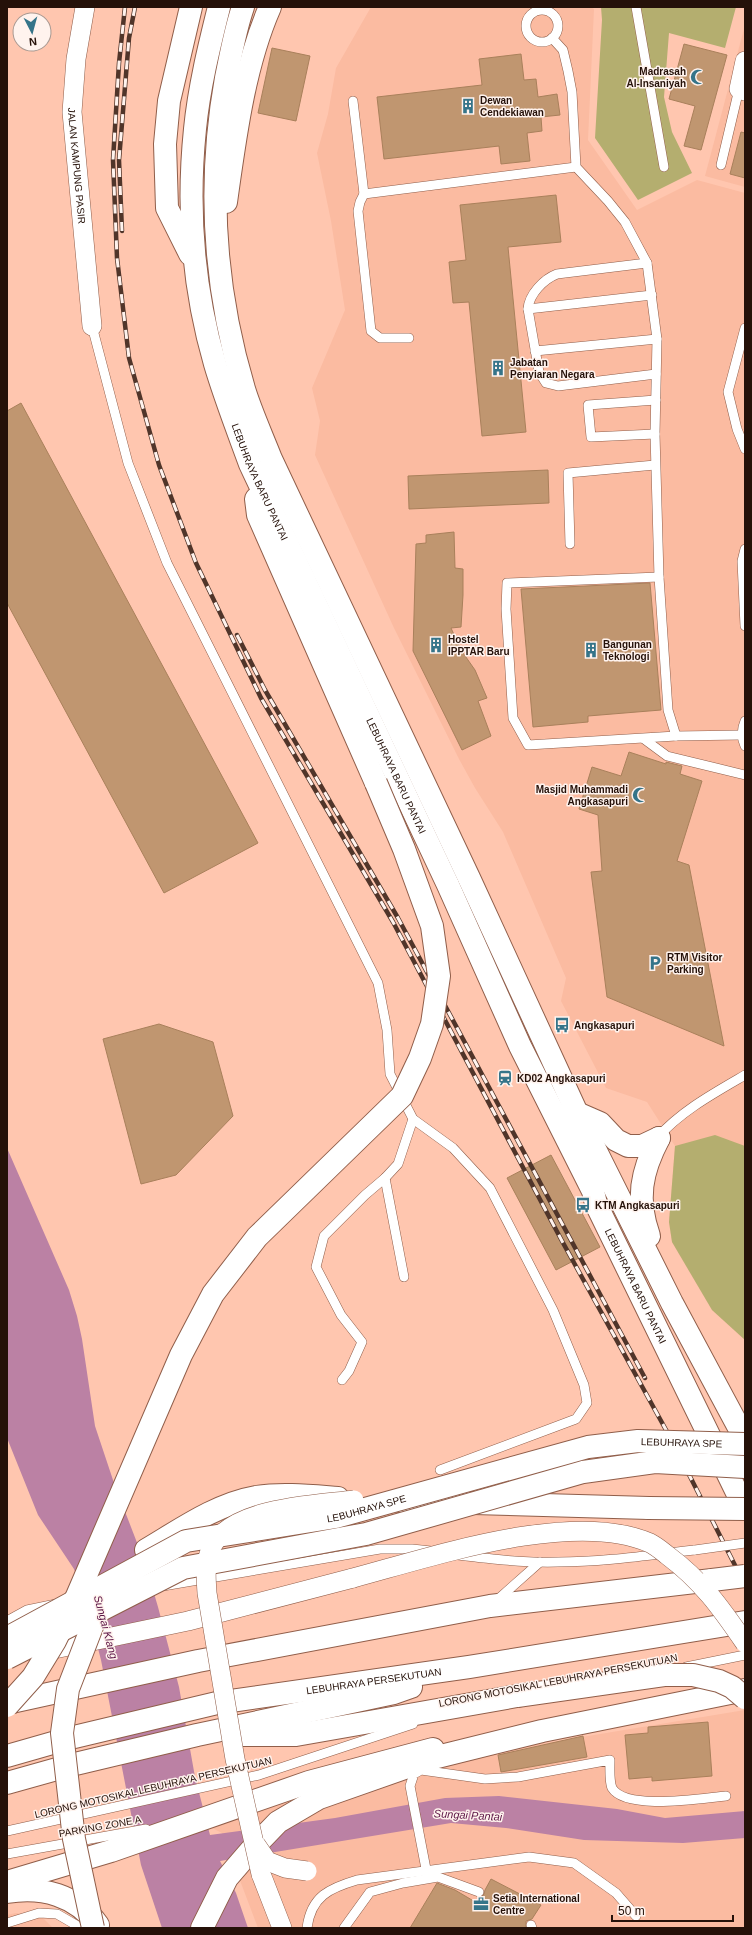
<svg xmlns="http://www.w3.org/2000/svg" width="752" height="1935" font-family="Arial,sans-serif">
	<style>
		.built { fill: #fbbba1 }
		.green { fill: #b4ae6f }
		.water { fill: #bb81a4 }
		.building { fill: #c09670; stroke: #a9805b }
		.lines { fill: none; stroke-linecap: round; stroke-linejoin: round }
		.lane-casing { stroke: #905e4a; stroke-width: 10 }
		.street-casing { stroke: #905e4a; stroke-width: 20 }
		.secondary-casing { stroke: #905e4a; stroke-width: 24 }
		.highway-casing { stroke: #905e4a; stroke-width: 24 }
		.lane { stroke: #fff; stroke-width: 9 }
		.street { stroke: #fff; stroke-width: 19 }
		.secondary { stroke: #fff; stroke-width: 22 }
		.highway { stroke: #fff; stroke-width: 22 }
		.rail-casing { stroke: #50352a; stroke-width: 4.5 }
		.rail { stroke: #fff3ee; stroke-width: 3; stroke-dasharray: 9; stroke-linecap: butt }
		.lane-bridge-casing { stroke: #905e4a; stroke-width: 10; stroke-linecap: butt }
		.street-bridge-casing { stroke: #905e4a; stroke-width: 20; stroke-linecap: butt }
		.highway-bridge-casing { stroke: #905e4a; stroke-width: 24; stroke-linecap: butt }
		.lane-bridge { stroke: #fff; stroke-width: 9 }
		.street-bridge { stroke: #fff; stroke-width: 19 }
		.highway-bridge { stroke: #fff; stroke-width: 22 }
		.labels { text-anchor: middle; stroke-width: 3; stroke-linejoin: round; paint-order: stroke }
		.poi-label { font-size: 10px; font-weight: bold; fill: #251109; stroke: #fff3ee; text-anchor: start }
		.street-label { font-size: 10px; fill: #251109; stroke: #fff3ee }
		.water-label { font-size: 11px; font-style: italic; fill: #5b1445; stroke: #fff3ee }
	</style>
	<rect width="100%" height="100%" fill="#ffc6af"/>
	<g class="built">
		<path d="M371,7H591L594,9L588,140L637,210L697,180L745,193V1340L712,1310L672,1242L669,1222L675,1146L647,1102L606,1088L561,1001L566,978L503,832L475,788L459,759L394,628L315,455L320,421L312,388L345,310L331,221L317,153L328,114L336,68Z"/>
		<path d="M745,25V187L705,176Z"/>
		<path d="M745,1710V1928H258L222,1833L200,1822L309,1782Z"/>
		<path d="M16,1913L42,1917L53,1928H7V1915Z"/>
	</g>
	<g class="green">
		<path d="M601,7H736L725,48L669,33L664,97L672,132L692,173L638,200L595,138L602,20Z"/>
		<path d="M715,1135L745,1146V1340L712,1310L672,1242L669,1222L675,1146Z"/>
	</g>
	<path class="water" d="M7,1148L69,1290L77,1316L82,1339L95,1426L114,1483L146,1566L158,1607L179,1687L195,1777L210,1835L335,1818L445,1798L499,1796L617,1809L665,1818L745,1811V1838L683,1843L584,1840L506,1828L451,1823L220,1861L236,1893L248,1928H162L141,1865L101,1660L87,1606L74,1569L38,1515L7,1438Z"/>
	<g class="building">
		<path d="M684,44L727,55L701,150L684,146L695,106L669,99Z"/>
		<path d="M272,48L310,56L296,121L258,113Z"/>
		<path d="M521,54L524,80L536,79L538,97L557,94L560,115L541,117L542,131L527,133L530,161L501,164L499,146L384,159L377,97L482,85L479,59Z"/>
		<path d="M741,132L745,133V178L730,174Z"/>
		<path d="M556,195L561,242L508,247L526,432L482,436L469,302L453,303L449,262L466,260L460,205Z"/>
		<path d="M21,403L258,843L164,893L7,603V411Z"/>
		<path d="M548,470L549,503L409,509L408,476Z"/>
		<path d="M454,532L455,568L463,569V595L461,627L451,628L461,650L475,670L487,698L478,701L491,736L462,750L413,651L416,544L426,543V535Z"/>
		<path d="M650,583L661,710L588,716V722L533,727L521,589Z"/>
		<path d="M629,752L666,764V762L682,766L680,774L702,781L677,861L689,865L724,1046L607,997L591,872L602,871L598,815L579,809L592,767L621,776Z"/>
		<path d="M159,1024L213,1042L233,1116L176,1175L141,1184L103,1039Z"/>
		<path d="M551,1155L600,1247L556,1270L507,1178Z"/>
		<path d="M708,1722L712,1776L652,1781V1777L629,1779L625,1735L648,1733V1727Z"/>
		<path d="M583,1736L587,1757L501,1772L498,1755Z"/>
		<path d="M491,1879L541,1905L532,1919L526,1921V1928H410L437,1883L455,1890L477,1903L484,1894L485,1890Z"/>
	</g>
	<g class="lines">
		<g class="lane-casing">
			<g id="lane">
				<path d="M636,7L664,167"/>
				<circle cx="542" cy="26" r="16"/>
				<path d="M552,38L563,50L568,71L572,92L576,167L608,201L625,222L647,263L657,339L655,434L659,577L668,710L676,736"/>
				<path d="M353,101L364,194"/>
				<path d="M721,165L739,89"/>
				<path d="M647,263L557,274C544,279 529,294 528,309L539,372L546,383L558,386L656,374"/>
				<path d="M528,309L652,295"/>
				<path d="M92,326L128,463L167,563L378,983L387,1030L390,1074L413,1119L453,1148L490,1188L553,1310L584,1385L587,1403L576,1419L440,1470"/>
				<path d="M745,328L728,392L737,429L745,449"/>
				<path d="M409,338H380L371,331L358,211L360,202L364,194L576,167"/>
				<path d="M535,351L657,339"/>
				<path d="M655,434L591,437L588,405L656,400"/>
				<path d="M570,544L568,473L655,465"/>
				<path d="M745,549L742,561L745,626"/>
				<path d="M659,577L507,583L506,609L513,718L528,745L676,736L742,735"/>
				<path d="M745,721C741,730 741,737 745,746"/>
				<path d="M644,739L667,756L745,775"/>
				<path d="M657,1138C681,1111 714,1093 745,1075"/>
				<path d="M385,1178L404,1277"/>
				<path d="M342,1380L349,1371L362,1342L341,1315L316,1267L324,1236L365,1195L385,1178L398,1164L413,1119"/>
				<path d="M458,1555C491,1559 524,1563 558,1562C604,1562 650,1555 695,1550"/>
				<path d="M163,1586L380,1549H412L431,1551"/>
				<path d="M496,1601L540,1562"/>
				<path d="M7,1621L27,1610L56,1604"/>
				<path d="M686,1667L745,1655"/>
				<path d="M7,1831L259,1775L413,1724"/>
				<path d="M7,1854L146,1829"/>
				<path d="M426,1869L410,1786L414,1774L421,1770L485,1779L518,1777L610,1760C610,1768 609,1781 612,1788C626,1811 702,1798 726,1796"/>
				<path d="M7,1923L39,1913L57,1914L76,1925L77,1928"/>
				<path d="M531,1925L532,1928"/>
				<path d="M307,1928C311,1896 330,1888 357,1880L529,1857L574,1863L616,1893L636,1916"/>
				<path d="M344,1928L370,1892L403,1883L438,1877L479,1892"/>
			</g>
		</g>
		<g class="street-casing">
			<g id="street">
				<path id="s1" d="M85,7L76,59L72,112L92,326"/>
				<path d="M745,61L739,89L745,91"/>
				<path d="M40,1652L188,1621L353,1578"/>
				<path d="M261,1874L282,1928"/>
			</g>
		</g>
		<g class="secondary-casing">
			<g id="secondary">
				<path d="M7,1882L111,1851L309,1782L433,1749"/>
				<path d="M7,1892C42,1886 76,1895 98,1925"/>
			</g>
		</g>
		<g class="highway-casing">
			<g id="highway">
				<path id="s2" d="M219,7C209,47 199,88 195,129C187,207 193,288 215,364C225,398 238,431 250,464L448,885L520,1046L593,1191L596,1204L745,1509"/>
				<path d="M243,7C235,30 231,54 226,78C207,184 213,285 244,389C251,412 262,436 271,459L469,878L577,1113L672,1303L745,1439"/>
				<path d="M226,202C235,138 244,66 270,7"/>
				<path d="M190,254L167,208L165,144L169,101L191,7"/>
				<path d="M256,499L258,515L376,783"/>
				<path d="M577,1113L600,1123L616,1140L628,1146H642L659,1138"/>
				<path d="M649,1236C636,1199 641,1172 659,1138"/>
				<path d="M400,1501L649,1508"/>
				<path d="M146,1550C180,1530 216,1504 256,1497C283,1493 311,1496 338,1498"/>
				<path d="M7,1703L198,1661L490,1606L712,1580"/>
				<path d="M240,1735H296L517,1696"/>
				<path id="s3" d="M7,1756L70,1738L217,1703L469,1667L745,1622"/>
				<path d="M7,1783L71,1765L197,1735L394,1693L411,1687"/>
				<path d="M202,1928L227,1878L252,1849L278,1822L319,1798L433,1758L542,1731L745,1690"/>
			</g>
		</g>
		<use href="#lane" class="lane"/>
		<use href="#street" class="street"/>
		<use href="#secondary" class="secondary"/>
		<use href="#highway" class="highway"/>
		<g class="rail-casing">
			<g id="rail">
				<path d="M125,7L119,63L113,160L117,258L129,358L159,465L196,563L261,698L393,922L562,1241L671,1439L745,1585"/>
				<path d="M122,231L119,160L129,38L135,7"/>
				<path d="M237,635L265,690L398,918L645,1378"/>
			</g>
		</g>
		<use href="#rail" class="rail"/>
		<g class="lane-bridge-casing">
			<path id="lane-bridge" d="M695,1550L745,1543"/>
		</g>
		<g class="street-bridge-casing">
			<g id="street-bridge">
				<path d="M353,1578C432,1557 573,1509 650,1543C656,1546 662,1551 667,1555C702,1581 721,1608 745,1643"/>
				<path d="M256,1845L267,1861L285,1868L307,1871"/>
				<path d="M261,1874L235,1759L207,1593C206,1579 205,1565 210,1551C226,1507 315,1505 354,1500"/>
			</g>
		</g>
		<g class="highway-bridge-casing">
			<g id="highway-bridge">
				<path d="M649,1508L745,1509"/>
				<path d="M712,1580L745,1576"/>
				<path id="s4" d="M7,1638L186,1541L336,1517L588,1447L638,1441L745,1444"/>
				<path d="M7,1658L183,1568L366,1534L583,1472L655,1462L745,1467"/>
				<path d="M517,1696L664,1675H693L719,1681L732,1687L745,1698"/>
				<path d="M7,1706L33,1677L55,1641L77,1596L181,1355L213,1294L257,1237L402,1096L420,1058L432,1024L439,976L432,926L404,849L376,783"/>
				<path d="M93,1928L74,1839L62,1733L68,1689L100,1606"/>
			</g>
		</g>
		<use href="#lane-bridge" class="lane-bridge"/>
		<use href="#street-bridge" class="street-bridge"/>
		<use href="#highway-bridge" class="highway-bridge"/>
	</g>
	<defs>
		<g id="mosque-bare" transform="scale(1.2)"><path d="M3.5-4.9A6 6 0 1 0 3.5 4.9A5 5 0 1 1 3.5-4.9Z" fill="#357489" stroke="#fff3ee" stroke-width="2.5" paint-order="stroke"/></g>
		<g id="building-bare" transform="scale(1.2)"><path d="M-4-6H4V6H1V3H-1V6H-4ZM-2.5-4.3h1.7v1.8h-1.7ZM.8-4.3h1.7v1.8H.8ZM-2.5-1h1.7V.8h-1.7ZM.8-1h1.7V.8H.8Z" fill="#357489" stroke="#fff3ee" stroke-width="2.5" paint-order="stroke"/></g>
		<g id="parking-bare" transform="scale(1.2)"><path d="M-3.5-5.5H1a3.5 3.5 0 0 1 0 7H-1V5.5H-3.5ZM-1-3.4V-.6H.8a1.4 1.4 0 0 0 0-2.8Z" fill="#357489" stroke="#fff3ee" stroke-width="2.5" paint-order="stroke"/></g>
		<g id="bus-bare" transform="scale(1.2)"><path d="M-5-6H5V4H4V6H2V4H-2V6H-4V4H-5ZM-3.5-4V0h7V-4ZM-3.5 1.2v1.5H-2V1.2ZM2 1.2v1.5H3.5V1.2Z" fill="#357489" stroke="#fff3ee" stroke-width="2.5" paint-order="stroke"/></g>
		<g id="station-bare" transform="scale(1.2)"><path d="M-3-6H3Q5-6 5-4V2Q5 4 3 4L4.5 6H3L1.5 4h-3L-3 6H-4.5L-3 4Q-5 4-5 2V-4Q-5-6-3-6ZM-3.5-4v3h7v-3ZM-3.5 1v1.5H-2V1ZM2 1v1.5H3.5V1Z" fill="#357489" stroke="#fff3ee" stroke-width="2.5" paint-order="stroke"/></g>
		<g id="office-bare" transform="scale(1.2)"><path d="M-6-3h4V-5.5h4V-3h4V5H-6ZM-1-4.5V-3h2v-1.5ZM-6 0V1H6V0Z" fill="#357489" stroke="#fff3ee" stroke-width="2.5" paint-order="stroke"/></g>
	</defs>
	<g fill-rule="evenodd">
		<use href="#mosque-bare" x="698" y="77"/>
		<use href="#building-bare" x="468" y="106"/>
		<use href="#building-bare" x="498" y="368"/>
		<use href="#building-bare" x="436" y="645"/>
		<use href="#building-bare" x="591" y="650"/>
		<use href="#mosque-bare" x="640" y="795"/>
		<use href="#parking-bare" x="655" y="963"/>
		<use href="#bus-bare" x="562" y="1025"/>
		<use href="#station-bare" x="505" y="1078"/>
		<use href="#bus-bare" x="583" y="1205"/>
		<use href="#office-bare" x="481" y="1904"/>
	</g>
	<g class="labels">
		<g class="poi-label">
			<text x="686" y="75" text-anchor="end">Madrasah<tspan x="686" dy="12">Al-Insaniyah</tspan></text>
			<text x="480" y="104">Dewan<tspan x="480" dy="12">Cendekiawan</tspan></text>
			<text x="510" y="366">Jabatan<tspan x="510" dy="12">Penyiaran Negara</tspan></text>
			<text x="448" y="643">Hostel<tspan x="448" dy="12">IPPTAR Baru</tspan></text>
			<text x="603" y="648">Bangunan<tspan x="603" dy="12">Teknologi</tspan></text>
			<text x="628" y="793" text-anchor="end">Masjid Muhammadi<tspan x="628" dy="12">Angkasapuri</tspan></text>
			<text x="667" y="961">RTM Visitor<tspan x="667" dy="12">Parking</tspan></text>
			<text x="574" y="1029">Angkasapuri</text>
			<text x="517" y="1082">KD02 Angkasapuri</text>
			<text x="595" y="1209">KTM Angkasapuri</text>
			<text x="493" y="1902">Setia International<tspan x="493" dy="12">Centre</tspan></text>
		</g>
		<g class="street-label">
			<text dy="4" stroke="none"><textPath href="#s1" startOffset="160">JALAN KAMPUNG PASIR</textPath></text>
			<text dy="4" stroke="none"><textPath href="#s2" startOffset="488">LEBUHRAYA BARU PANTAI</textPath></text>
			<text dy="4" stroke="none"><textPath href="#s2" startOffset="812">LEBUHRAYA BARU PANTAI</textPath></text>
			<text dy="4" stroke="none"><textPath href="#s2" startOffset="1376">LEBUHRAYA BARU PANTAI</textPath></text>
			<text dy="4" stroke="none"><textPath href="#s4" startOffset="711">LEBUHRAYA SPE</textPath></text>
			<text dy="4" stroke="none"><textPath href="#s4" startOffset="387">LEBUHRAYA SPE</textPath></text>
			<text transform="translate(558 1680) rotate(-11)" y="4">LORONG MOTOSIKAL LEBUHRAYA PERSEKUTUAN</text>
			<text dy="4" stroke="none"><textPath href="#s3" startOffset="375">LEBUHRAYA PERSEKUTUAN</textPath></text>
			<text transform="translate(153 1787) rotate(-13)" y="4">LORONG MOTOSIKAL LEBUHRAYA PERSEKUTUAN</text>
			<text transform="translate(100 1826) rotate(-10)" y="4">PARKING ZONE A</text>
		</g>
		<g class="water-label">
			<text transform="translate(106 1627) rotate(75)" y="4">Sungai Klang</text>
			<text transform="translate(468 1815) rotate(3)" y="4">Sungai Pantai</text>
		</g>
	</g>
	<rect width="752" height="1935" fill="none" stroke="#251109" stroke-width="16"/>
	<g transform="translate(32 32) rotate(174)"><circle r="19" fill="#fff3ee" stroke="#a89992"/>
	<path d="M0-3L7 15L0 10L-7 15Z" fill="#357489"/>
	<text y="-6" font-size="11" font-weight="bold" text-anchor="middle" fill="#251109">N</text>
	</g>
	<path d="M612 1915v6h121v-6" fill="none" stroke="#251109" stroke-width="2"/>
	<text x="618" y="1915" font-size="12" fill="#251109" stroke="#fff3ee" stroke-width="3" paint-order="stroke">50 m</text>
</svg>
